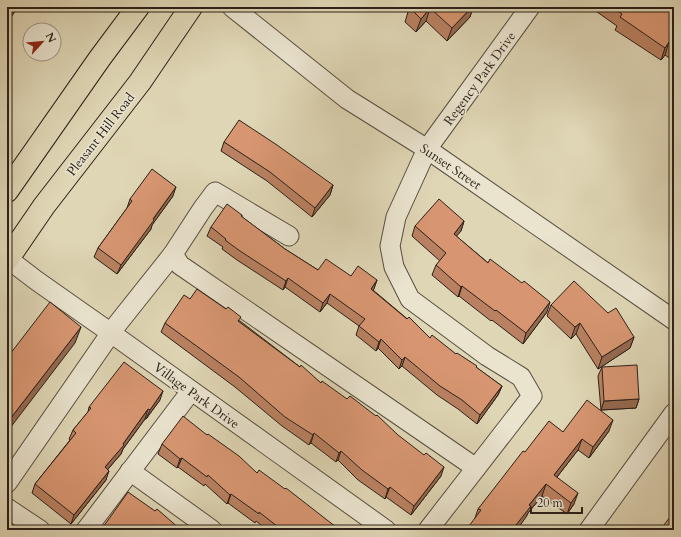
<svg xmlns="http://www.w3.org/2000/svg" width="681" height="537" font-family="Cardo,serif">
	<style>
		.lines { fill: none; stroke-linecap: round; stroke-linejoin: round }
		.minor-casing { stroke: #574e40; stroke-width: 21 }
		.trunk-casing { stroke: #2a2019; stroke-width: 24 }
		.minor { stroke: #eae4cf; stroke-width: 19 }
		.trunk { stroke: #dfd6b5; stroke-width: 22 }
		.wall { fill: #b98161; stroke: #2a2019 }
		.shaded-wall { fill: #96694f; stroke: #2a2019 }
		.building { fill: #d79671; stroke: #2a2019 }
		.labels { text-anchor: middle; stroke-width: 3; stroke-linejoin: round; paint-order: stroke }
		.street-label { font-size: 13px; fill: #2a2019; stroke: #eae4cf }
	</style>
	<rect width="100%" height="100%" fill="#dfd6b5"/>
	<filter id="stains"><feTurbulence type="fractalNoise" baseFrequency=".005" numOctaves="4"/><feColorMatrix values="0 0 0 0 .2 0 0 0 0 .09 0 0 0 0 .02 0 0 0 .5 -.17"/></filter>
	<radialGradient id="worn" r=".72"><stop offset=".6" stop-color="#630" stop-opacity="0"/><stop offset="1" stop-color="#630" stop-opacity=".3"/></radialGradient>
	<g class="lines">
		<g class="minor-casing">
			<g id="minor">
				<path d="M232,7L347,99L427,149L674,320"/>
				<path d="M173,254L180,265L476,468"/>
				<path d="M8,259L37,281L111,333L386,530"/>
				<path d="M130,471L212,530"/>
				<path d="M7,483L115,327L173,254L203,208L215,192L289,236"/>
				<path d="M7,508L40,530"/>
				<path d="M86,530L191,391"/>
				<path d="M428,530L532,396L521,377L487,356L410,299L394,267L390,246L396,217L427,149L530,7"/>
				<path d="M589,530L674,413"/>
			</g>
		</g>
		<g class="trunk-casing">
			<g id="trunk">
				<path d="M7,191L100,58L138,7"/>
				<path d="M7,260L44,206L140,82L191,7"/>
			</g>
		</g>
		<use href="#minor" class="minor"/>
		<use href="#trunk" class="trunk"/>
	</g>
	<g class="wall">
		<path d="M404,7H473L470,17L447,41L426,21L416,32L405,22L408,12Z"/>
		<path d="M590,7H661L674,15V61L665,55L661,60L615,30L617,26Z"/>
		<path d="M224,142L333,185L330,195L312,217L267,181L221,151Z"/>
		<path d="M173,196L152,225L151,229L117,274L94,257L98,248L127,208L130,199Z"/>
		<path d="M242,215V217L285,249L318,270L351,276L377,280L373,290L430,338L477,368L502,386L498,395L477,424L458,409L437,395L402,366L399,369L378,348L376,351L356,335L359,326L327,303L320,312L285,287L283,290L237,260L222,249L223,247L207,236L211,227Z"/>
		<path d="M464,221L461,231L456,236L547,312L523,344L492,320L491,321L459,296L458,297L432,275L436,265L440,261L412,236L415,226Z"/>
		<path d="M190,299L240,321L321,383L441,476L411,515L386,497L385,499L358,480L338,460L336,462L311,443L309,445L282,426L235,387L161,332L165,323Z"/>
		<path d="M551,305L608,313L634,337L630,348L598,369L576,334L571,339L547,316Z"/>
		<path d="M602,367L639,399L636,408L601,410L598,376Z"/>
		<path d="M160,400L146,419H145L123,449L121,454L108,469L106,480L71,524L32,493L35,484L70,440L69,439L73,430L88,412L89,407Z"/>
		<path d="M609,431L589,458L578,450L557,477L574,504L567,514L542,496L528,513L526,517L475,518L478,509L525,452L563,432Z"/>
		<path d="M162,444L257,473L336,527L343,530H267L256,521L255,523L228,503L227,504L205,484L204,486L178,467L177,468L158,454Z"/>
	</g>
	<g class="shaded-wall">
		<path d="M12,7H18L7,23V15Z"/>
		<path d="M472,7H473L470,17L447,41L452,28Z"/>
		<path d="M430,8L426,21L416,32L421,19Z"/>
		<path d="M669,42L665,55L661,60L665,48Z"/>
		<path d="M333,185L330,195L312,217L315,208Z"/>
		<path d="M176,187L173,196L152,225L151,229L117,274L121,265Z"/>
		<path d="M464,221L461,231L450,244L454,234Z"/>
		<path d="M288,278L285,287L283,290L286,281Z"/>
		<path d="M377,280L374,289L368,298L371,289Z"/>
		<path d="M462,286L459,296L458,297L461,287Z"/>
		<path d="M330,294L327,303L320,312L323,303Z"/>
		<path d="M550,302L547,312L523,344L526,333Z"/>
		<path d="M580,323L576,334L571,339L575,327Z"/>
		<path d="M81,327L75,343L7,432V423Z"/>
		<path d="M634,337L630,348L598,369L602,357Z"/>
		<path d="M381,339L378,348L376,351L379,342Z"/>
		<path d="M405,357L402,366L399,369L402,360Z"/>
		<path d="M502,386L498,395L477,424L480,415Z"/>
		<path d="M163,391L160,400L146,419L150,410Z"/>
		<path d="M639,399L636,408L601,410L604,401Z"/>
		<path d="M148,409L145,419L123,449L121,454L102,476L105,467L123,444Z"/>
		<path d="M613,420L609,431L589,458L593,447Z"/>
		<path d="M314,433L311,443L309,445L313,435Z"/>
		<path d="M582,439L578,450L550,486L554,475Z"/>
		<path d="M341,451L338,460L336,462L339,453Z"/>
		<path d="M182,458L178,467L177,468L180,459Z"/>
		<path d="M444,467L441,476L411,515L414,506Z"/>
		<path d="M109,471L106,480L71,524L74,515Z"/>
		<path d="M546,484L542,496L528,513L526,517L517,530H512L529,505Z"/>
		<path d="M390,487L386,497L385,499L388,489Z"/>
		<path d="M578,493L574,504L567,514L571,503Z"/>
		<path d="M231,494L228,503L227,504L230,495Z"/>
	</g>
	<g class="building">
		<path d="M7,7H12L7,15Z"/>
		<path d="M411,7H472L452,28L430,8L421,19L410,8Z"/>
		<path d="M612,7H661L674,15V46L669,42L665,48L620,17L622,14Z"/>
		<path d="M239,120L277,145L333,185L315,208L270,172L224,142Z"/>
		<path d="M152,169L176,187L153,219L154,220L121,265L98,248L132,201L130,199Z"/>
		<path d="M439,199L464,221L454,234L488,263L490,259L522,283L524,281L550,302L526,333L496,310L495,311L462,286L461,287L436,265L446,253L415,226Z"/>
		<path d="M227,204L242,215L241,216L285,249L318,270L326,259L351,276L358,266L377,280L371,289L407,319L409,317L430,338L432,335L456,354L457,353L477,366L476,367L502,386L480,415L462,400L440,386L405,357L402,360L381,339L379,342L359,326L365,319L330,294L323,303L288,278L286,281L240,251L225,240L226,239L211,227Z"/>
		<path d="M574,281L608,313L616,308L634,337L602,357L580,323L575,327L551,305Z"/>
		<path d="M197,289L226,309L228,307L241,317L238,321L300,367L301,365L321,383L322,381L347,399L350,396L376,416L377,415L398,435L424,455L426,453L444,467L414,506L390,487L388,489L362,470L341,451L339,453L314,433L313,435L285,417L239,377L165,323L184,295L190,299Z"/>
		<path d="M50,302L81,327L7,423V358Z"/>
		<path d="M124,362L163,391L150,410L148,409L123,444L124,445L105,467L109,471L74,515L35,484L76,433L73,430L91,408L89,407Z"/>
		<path d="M637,365L639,399L604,401L602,367Z"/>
		<path d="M587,400L613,420L593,447L582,439L554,475L578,493L571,503L546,484L529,505L531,506L512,530H466L481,510L478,509L499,482L523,451L525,452L549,421L563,432Z"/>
		<path d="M183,416L207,435L208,434L239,456L257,473L259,470L285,489L286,488L336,527L337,525L343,530H282L259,512V514L231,494L230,495L208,475L207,477L182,458L180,459L162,444Z"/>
		<path d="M128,492L155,511L157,509L180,529V528L182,530H101Z"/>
		<path d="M674,512V530H660Z"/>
	</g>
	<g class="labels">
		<g class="street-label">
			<text transform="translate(479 78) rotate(-54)" y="5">Regency Park Drive</text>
			<text transform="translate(100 134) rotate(-52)" y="5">Pleasant Hill Road</text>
			<text transform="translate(451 166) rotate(34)" y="5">Sunset Street</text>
			<text transform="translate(197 395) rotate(36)" y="5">Village Park Drive</text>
		</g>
	</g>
	<rect width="681" height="537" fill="none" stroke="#dfd6b5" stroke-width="24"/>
	<rect x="8" y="8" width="665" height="521" fill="none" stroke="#2a2019" stroke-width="2"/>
	<rect x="12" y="12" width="657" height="513" fill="none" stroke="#2a2019"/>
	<g transform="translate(42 42) rotate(63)"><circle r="19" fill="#eae4cf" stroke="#9d9686"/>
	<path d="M0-3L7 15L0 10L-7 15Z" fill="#8f2418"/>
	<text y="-6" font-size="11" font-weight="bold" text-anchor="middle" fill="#2a2019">N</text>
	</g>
	<path d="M531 507v6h51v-6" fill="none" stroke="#2a2019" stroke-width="2"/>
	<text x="537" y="507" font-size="12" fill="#2a2019" stroke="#eae4cf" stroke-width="3" paint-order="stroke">20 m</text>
	<rect width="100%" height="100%" filter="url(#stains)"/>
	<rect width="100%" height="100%" fill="url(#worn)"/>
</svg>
